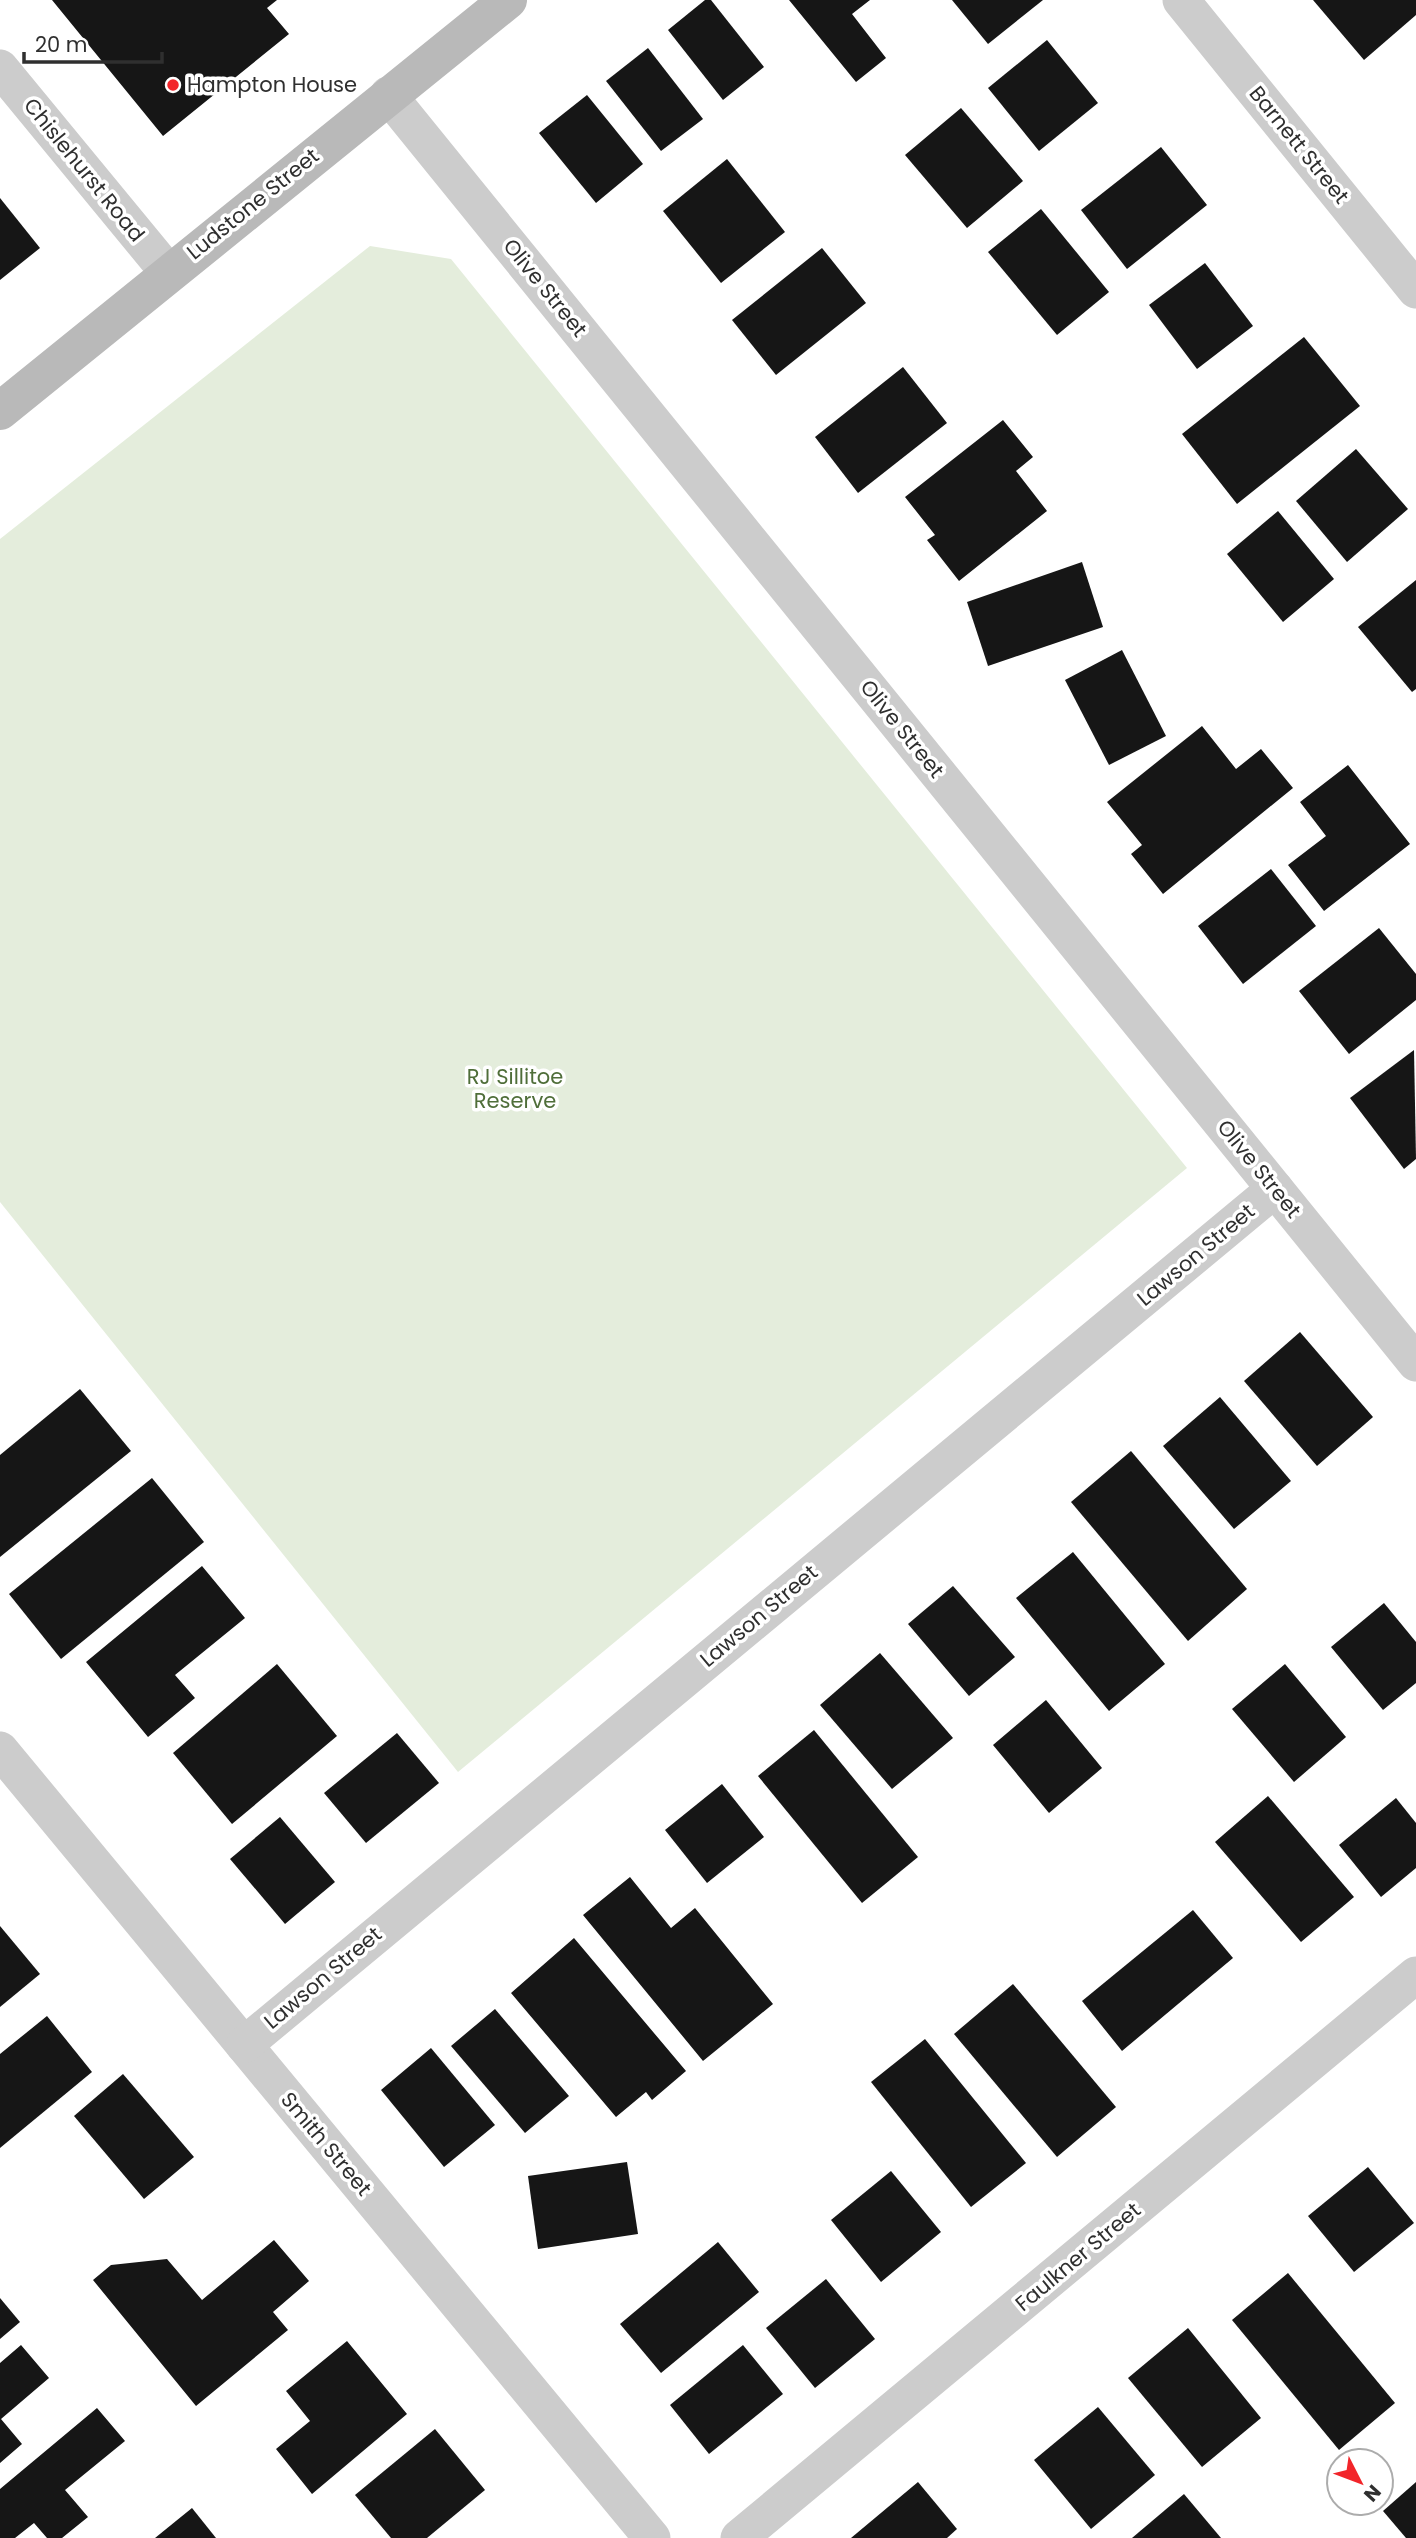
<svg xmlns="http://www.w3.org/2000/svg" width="1416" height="2538" font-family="Poppins,sans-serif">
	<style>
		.green { fill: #e4eddc }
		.building { fill: #161616 }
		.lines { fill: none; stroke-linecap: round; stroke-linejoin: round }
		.street { stroke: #ccc; stroke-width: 37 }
		.secondary { stroke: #b9b9b9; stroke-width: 38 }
		.poi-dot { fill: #f2252a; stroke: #fff; stroke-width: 2.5 }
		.labels { text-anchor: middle; stroke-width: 7; stroke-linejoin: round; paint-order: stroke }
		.poi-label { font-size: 21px; fill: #2f2f2f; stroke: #fff; text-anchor: start }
		.street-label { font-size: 21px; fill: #2f2f2f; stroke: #fff }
		.park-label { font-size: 21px; fill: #4f6e39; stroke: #fff }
	</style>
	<rect width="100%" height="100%" fill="#fff"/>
	<path class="green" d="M370,246L451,259L1187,1168L458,1772L0,1202V539Z"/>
	<g class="building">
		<path d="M52,0H277L267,8L289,34L163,136Z"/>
		<path d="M705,0H711L764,67L723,100L668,30Z"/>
		<path d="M789,0H870L852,14L886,58L856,82Z"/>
		<path d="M952,0H1043L988,44Z"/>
		<path d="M1313,0H1416V15L1364,60Z"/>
		<path d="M1047,40L1098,103L1039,151L988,88Z"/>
		<path d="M648,48L703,119L661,151L606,81Z"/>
		<path d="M587,95L643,164L596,203L539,133Z"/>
		<path d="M961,108L1023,181L967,228L905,155Z"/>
		<path d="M1161,147L1207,205L1127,269L1081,210Z"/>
		<path d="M727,159L785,232L721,283L663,211Z"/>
		<path d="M0,198L40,248L0,280Z"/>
		<path d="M1041,209L1109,292L1057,335L988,252Z"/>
		<path d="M822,248L866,303L776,375L732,320Z"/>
		<path d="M1205,263L1253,326L1197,369L1149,305Z"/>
		<path d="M1304,337L1360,406L1237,504L1182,434Z"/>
		<path d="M903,367L947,423L858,493L815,437Z"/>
		<path d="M1003,420L1033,457L1016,471L1047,511L959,581L927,540L935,535L905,497Z"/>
		<path d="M1356,449L1408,509L1347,562L1296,501Z"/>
		<path d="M1278,511L1334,579L1283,622L1227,554Z"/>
		<path d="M1082,562L1103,627L988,666L967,602Z"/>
		<path d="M1416,580V689L1412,692L1358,627Z"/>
		<path d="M1122,650L1166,736L1109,765L1065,680Z"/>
		<path d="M1202,726L1236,769L1261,749L1293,788L1163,894L1131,854L1142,845L1107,802Z"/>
		<path d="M1348,765L1410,844L1324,911L1288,865L1326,836L1300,802Z"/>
		<path d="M1271,869L1316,926L1243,984L1198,926Z"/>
		<path d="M1379,928L1416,974V1000L1349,1054L1299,991Z"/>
		<path d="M1414,1050L1416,1159L1404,1169L1350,1098Z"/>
		<path d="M1300,1332L1373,1417L1317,1466L1244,1381Z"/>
		<path d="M80,1389L131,1451L0,1557V1455Z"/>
		<path d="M1220,1397L1291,1481L1234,1529L1163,1446Z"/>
		<path d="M1131,1451L1247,1589L1188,1641L1071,1502Z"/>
		<path d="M152,1478L204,1542L61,1659L9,1594Z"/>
		<path d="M1073,1552L1165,1664L1109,1711L1016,1598Z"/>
		<path d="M202,1566L245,1618L175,1675L195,1698L148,1737L86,1662Z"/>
		<path d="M953,1586L1015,1657L969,1696L908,1624Z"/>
		<path d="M1384,1603L1416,1642V1683L1383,1710L1331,1647Z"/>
		<path d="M880,1653L953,1738L892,1789L820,1705Z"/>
		<path d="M277,1664L337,1736L232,1824L173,1753Z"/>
		<path d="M1285,1664L1346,1737L1294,1782L1232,1709Z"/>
		<path d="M1046,1700L1102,1768L1049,1813L993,1745Z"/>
		<path d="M814,1730L918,1857L862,1903L758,1776Z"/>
		<path d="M397,1733L439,1783L366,1843L324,1793Z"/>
		<path d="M722,1784L764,1837L707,1883L665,1830Z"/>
		<path d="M1268,1796L1354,1897L1301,1942L1215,1842Z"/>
		<path d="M1396,1798L1416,1823V1868L1381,1897L1339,1845Z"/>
		<path d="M280,1817L335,1882L285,1924L230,1859Z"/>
		<path d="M630,1877L671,1928L695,1908L773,2004L703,2061L583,1915Z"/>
		<path d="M1193,1910L1233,1958L1122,2051L1082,2001Z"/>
		<path d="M0,1926L40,1974L0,2007Z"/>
		<path d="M574,1938L686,2071L652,2100L646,2092L616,2117L511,1993Z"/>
		<path d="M1013,1984L1116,2107L1057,2157L954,2034Z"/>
		<path d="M495,2009L569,2096L525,2133L451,2046Z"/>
		<path d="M47,2016L92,2072L0,2148V2054Z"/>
		<path d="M925,2039L1026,2163L971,2207L871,2082Z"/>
		<path d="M431,2048L495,2125L444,2167L381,2090Z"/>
		<path d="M123,2074L194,2157L144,2199L74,2116Z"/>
		<path d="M627,2162L638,2234L538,2249L528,2176Z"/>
		<path d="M1368,2167L1414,2223L1354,2272L1308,2216Z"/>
		<path d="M891,2171L941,2232L881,2282L831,2220Z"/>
		<path d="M274,2240L309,2281L273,2312L288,2330L196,2406L93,2280L111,2265L167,2259L202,2300Z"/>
		<path d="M718,2242L759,2292L661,2373L620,2324Z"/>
		<path d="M1288,2273L1395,2403L1339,2450L1232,2320Z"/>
		<path d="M826,2279L875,2339L815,2388L766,2328Z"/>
		<path d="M0,2298L20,2322L0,2339Z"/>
		<path d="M1188,2328L1261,2418L1202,2467L1128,2378Z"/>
		<path d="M347,2341L407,2414L312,2494L276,2449L310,2421L286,2391Z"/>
		<path d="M21,2345L49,2378L1,2419L22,2444L0,2463V2363Z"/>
		<path d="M743,2345L783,2394L709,2454L670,2405Z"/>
		<path d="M1098,2407L1155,2475L1091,2529L1034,2460Z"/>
		<path d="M97,2408L125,2441L65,2490L88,2517L62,2538H47L34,2523L15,2538H0V2489Z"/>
		<path d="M435,2429L485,2490L427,2538H391L355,2495Z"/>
		<path d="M918,2482L957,2529L947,2538H851Z"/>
		<path d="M1416,2482V2538H1406L1383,2511Z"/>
		<path d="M1184,2494L1221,2538H1132Z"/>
		<path d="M192,2508L216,2538H155Z"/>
	</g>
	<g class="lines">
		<g class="street">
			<path d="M1181,0L1416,290"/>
			<path d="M0,68L168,272"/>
			<path d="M388,95L1416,1363"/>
			<path d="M0,1750L652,2538"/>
			<path d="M244,2045L1275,1189"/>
			<path d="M739,2538L1416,1975"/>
		</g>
		<path class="secondary" d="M0,411L508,0"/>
	</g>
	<circle class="poi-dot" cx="173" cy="85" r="7"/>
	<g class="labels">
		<g class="poi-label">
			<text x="187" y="92">Hampton House</text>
		</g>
		<g class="street-label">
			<text transform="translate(1299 145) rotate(51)" y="7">Barnett Street</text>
			<text transform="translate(84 170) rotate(51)" y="7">Chislehurst Road</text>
			<text transform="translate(253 204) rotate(-39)" y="7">Ludstone Street</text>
			<text transform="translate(545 288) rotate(51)" y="7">Olive Street</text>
			<text transform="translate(902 729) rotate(51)" y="7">Olive Street</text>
			<text transform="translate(1259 1169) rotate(51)" y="7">Olive Street</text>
			<text transform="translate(1196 1255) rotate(-40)" y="7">Lawson Street</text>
			<text transform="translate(759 1616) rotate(-40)" y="7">Lawson Street</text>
			<text transform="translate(323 1978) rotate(-40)" y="7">Lawson Street</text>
			<text transform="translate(326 2144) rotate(50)" y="7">Smith Street</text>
			<text transform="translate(1078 2257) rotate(-40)" y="7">Faulkner Street</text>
		</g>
		<g class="park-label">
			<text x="515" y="1084">RJ Sillitoe<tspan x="515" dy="24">Reserve</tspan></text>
		</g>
	</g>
	<g transform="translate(1360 2482) rotate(132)"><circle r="33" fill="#ffffff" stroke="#acacac" stroke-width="2"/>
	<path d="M0-5L12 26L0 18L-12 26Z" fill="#f2252a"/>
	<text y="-10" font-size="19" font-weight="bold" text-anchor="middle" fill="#2f2f2f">N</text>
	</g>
	<path d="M24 52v10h138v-10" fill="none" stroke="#2f2f2f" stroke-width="3.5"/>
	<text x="35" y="52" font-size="21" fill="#2f2f2f" stroke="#ffffff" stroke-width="5" paint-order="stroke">20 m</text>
</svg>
